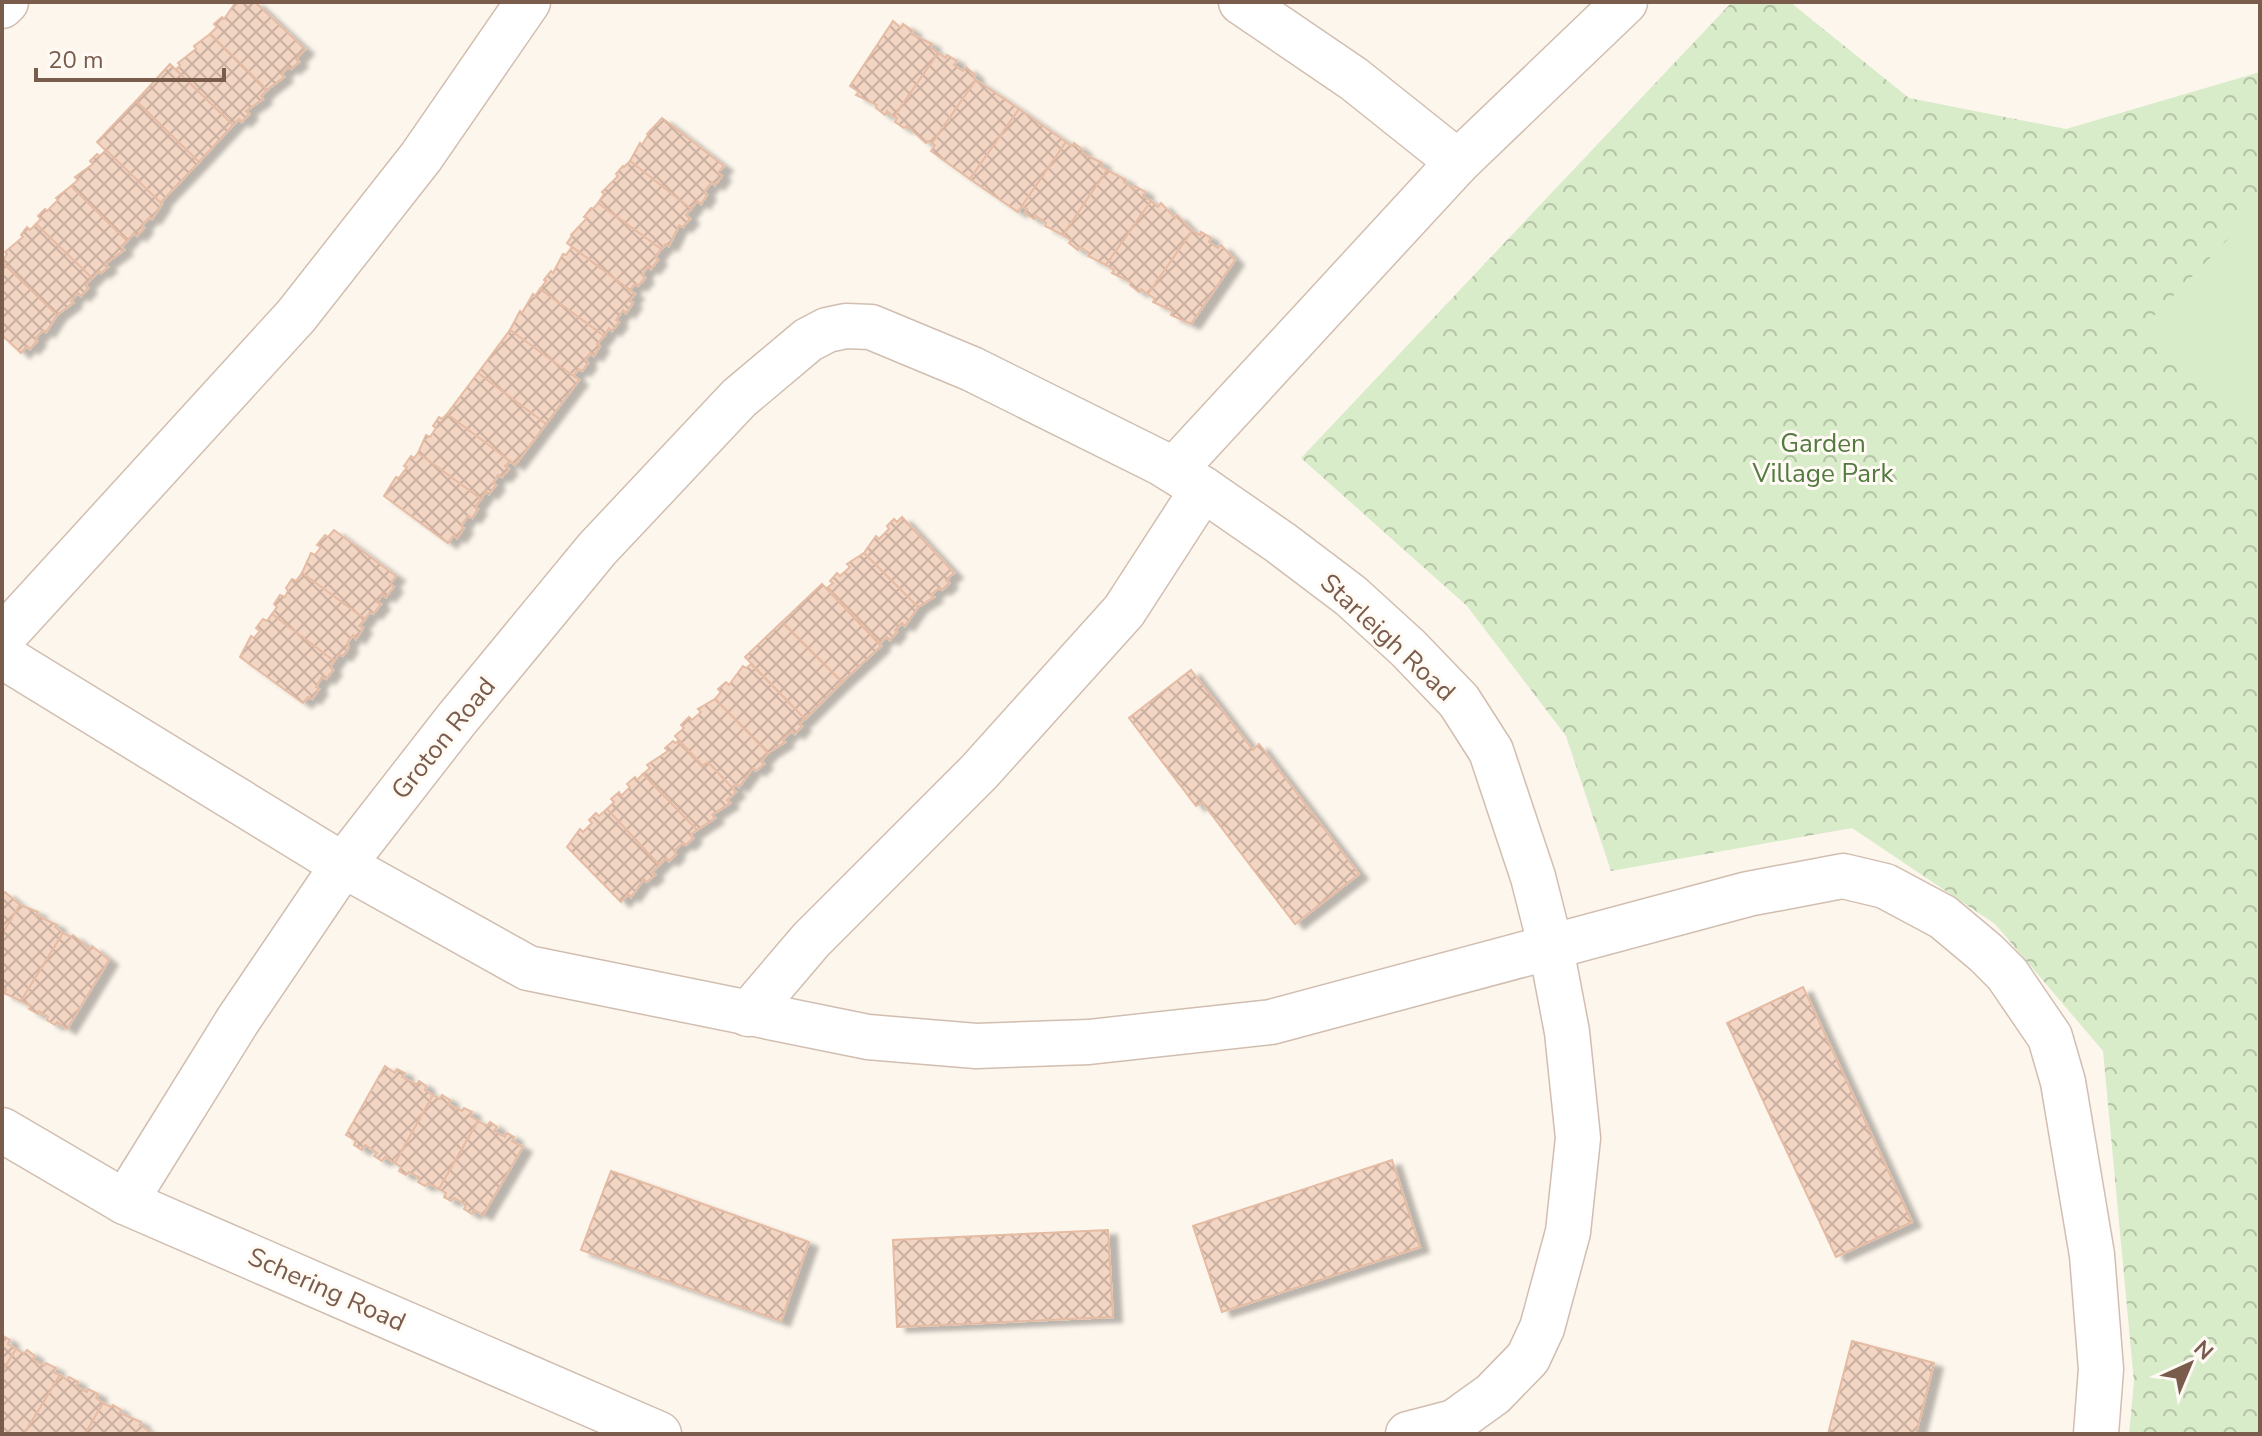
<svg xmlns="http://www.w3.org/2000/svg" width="2262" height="1436" font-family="'Nunito Sans',sans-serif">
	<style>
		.park { fill: url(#park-crowns) }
		.pitch { fill: #d8ecc9 }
		.building { fill: url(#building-cross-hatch); stroke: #e6bba3; stroke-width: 2; filter: url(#shadow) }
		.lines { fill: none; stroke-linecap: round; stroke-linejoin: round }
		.minor-casing { stroke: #d1beb0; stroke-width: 47 }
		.minor { stroke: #fff; stroke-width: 44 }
		.labels { text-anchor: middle; stroke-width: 6; stroke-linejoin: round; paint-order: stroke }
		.park-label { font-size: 26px; fill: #537a41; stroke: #fffaf3 }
		.street-label { font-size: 26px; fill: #7a5c4d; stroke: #fffaf3 }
	</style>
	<defs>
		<pattern id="park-crowns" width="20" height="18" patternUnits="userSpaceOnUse" patternTransform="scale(2)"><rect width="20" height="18" fill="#d8ecc9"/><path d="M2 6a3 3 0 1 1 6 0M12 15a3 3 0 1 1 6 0" fill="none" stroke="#b4c2a5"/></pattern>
		<pattern id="building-cross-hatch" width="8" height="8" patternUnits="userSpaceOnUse" patternTransform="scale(2)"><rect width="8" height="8" fill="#f3d5c3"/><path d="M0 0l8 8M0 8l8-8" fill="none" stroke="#cab0a1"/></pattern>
		<filter id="shadow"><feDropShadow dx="9" dy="5" stdDeviation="2" flood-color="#0004"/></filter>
	</defs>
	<rect width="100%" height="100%" fill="#fdf6ec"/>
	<path class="park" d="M1732,2H1790L1909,98L2066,129L2260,72V1434H2129L2134,1382L2103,1051L1995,924L1852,828L1611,871L1566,736L1467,606L1301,458Z"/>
	<g class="pitch">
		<path d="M2260,206V370L2223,407L2145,325Z"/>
		<path d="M2260,383V445L2229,414Z"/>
	</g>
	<g class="building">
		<path d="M236,2H255L305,49L296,59L299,62L291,69L288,67L281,74L284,77L267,90L210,34L217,27L214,24L222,17L224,19Z"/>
		<path d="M893,21L901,28L903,24L913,31L911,34L932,44L930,47L938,53L894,117L887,111L885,115L876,108L877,105L856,95L859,92L850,86Z"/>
		<path d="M210,34L267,90L261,96L263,99L246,111L249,114L242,122L239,119L233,125L176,70L180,65L178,63L196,49L194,46Z"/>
		<path d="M938,53L946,58L947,55L957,61L954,65L963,71L966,67L975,75L973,77L976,80L932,143L928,141L926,143L907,126L904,128L895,122L897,118L894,117Z"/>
		<path d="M170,64L233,125L199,162L136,101Z"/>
		<path d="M976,80L1019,109L970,179L931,151L935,145L932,143Z"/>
		<path d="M136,101L199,162L160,203L97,142Z"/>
		<path d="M1019,109L1066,142L1018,212L970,179Z"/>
		<path d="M662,118L724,166L718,173L722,176L715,185L712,182L704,192L707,195L701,204L697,201L691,209L630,161L640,143L642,145L648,135L647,134Z"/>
		<path d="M1066,142L1072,146L1074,143L1083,150L1082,153L1102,163L1100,166L1107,170L1063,235L1045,226L1046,223L1036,216L1034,219L1025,213L1027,209L1022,206Z"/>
		<path d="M106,150L162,204L152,219L150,217L142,225L144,228L137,236L134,233L127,241L71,186L78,180L75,177L93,164L90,161L97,154L100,156Z"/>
		<path d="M630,161L691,209L686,215L690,219L683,227L679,225L669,246L666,244L661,249L598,203L604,194L602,192L618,176L616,174L623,166L624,167Z"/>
		<path d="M1107,170L1126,180L1124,182L1134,189L1135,186L1145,192L1143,196L1151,201L1106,265L1088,256L1089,253L1080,247L1078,250L1069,243L1071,240L1063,235Z"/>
		<path d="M71,186L127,241L121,247L124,250L105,264L108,267L101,273L99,271L92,278L36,224L41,219L38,216L45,209L47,211L58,200L56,198Z"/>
		<path d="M1151,201L1158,207L1161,203L1175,218L1177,215L1192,231L1148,294L1141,289L1139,292L1130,285L1131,282L1112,273L1114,270L1106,265Z"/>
		<path d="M598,203L661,249L655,257L658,260L651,269L648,266L642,275L645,278L638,286L635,284L630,290L567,243L572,236L571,235L587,218L584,217L591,208L593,209Z"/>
		<path d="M36,224L92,278L85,285L88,288L81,296L78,293L71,301L73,303L57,315L2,262L7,254L5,252L23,237L21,235L27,227L30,230Z"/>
		<path d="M1192,231L1200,235L1201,232L1211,238L1209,242L1218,248L1221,245L1235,260L1191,324L1171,315L1173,311L1153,302L1155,299L1148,294Z"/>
		<path d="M572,247L635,294L629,301L633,303L626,313L623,310L616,320L619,322L612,331L609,328L604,336L540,289L546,281L544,280L551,271L553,273L563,254L566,255Z"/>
		<path d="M2,262L57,315L46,332L43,330L35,339L37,341L30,349L27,346L21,353L2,335Z"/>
		<path d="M540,289L604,336L597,344L600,346L594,356L591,353L585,360L588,363L582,371L578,369L573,377L510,330L520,311L522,313L533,294L535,296Z"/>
		<path d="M510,330L579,380L546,424L478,373Z"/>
		<path d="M478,373L546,424L515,465L447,414Z"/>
		<path d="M447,414L510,461L505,466L509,469L502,477L498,475L493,483L496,485L489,494L486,491L481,499L418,453L426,435L430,437L436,428L433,426L439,417L442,419Z"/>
		<path d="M418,453L481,499L475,507L478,509L472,518L468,516L461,526L464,528L457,538L454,535L448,543L384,496L396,477L399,478L407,467L404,466L411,456L414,458Z"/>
		<path d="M902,517L954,573L946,580L949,583L942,590L939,588L931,595L934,597L918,607L864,553L876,536L879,539L889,529L887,526L894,519L897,522Z"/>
		<path d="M334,530L396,576L390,584L394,587L386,597L383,594L377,602L381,604L373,614L370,612L365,619L302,573L311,553L315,555L321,547L317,545L325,535L328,537Z"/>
		<path d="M864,553L918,607L905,626L902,623L895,630L897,632L890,640L887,637L880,643L827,588L833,583L830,581L837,573L840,576L850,567L847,564Z"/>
		<path d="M302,573L365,619L359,626L363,628L356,639L353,635L347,644L349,647L343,656L339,654L334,661L272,614L277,607L274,604L280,595L285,597L288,591L286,588L292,579L296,581Z"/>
		<path d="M822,584L881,646L842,682L782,622Z"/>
		<path d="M272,614L334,661L330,667L333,670L326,679L322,677L316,687L319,689L312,699L308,697L303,703L240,657L251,636L254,638L260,631L256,628L263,619L267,621Z"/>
		<path d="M782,622L842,682L805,719L745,657Z"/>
		<path d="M751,664L805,719L799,724L802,726L795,734L792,731L782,740L785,742L768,753L715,699L721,692L718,689L726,682L729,685L743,666L746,668Z"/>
		<path d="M1191,670L1253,750L1259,744L1359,874L1295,924L1202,802L1196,806L1129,718Z"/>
		<path d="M715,699L768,753L761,761L764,764L756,771L753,768L739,787L736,784L732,788L708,762L703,766L675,736L684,728L681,725L689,717L692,720L701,712L698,709Z"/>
		<path d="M673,741L675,743L678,741L703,766L708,762L736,792L727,800L730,803L712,815L715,818L697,830L643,774L650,768L647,765L668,751L665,748Z"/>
		<path d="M643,774L697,830L690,835L693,838L686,845L683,843L674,851L676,854L669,861L666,858L659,865L607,809L614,802L611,799L619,792L621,796L630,787L627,784L635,777L637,780Z"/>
		<path d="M607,809L659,865L652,872L655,875L647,882L644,879L631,897L628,894L621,902L567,847L580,829L583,832L592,823L589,820L596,813L599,816Z"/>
		<path d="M5,892L20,905L2,934V894Z"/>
		<path d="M20,905L38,912L36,915L57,925L55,927L63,933L21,1001L4,993L6,990L2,988V934Z"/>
		<path d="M63,933L71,937L73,935L90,950L92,946L109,960L67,1029L57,1022L55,1025L47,1020L48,1017L39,1011L38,1014L29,1009L31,1006L21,1001Z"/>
		<path d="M1803,987L1912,1222L1836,1257L1727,1023Z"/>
		<path d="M385,1066L395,1073L397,1069L405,1073L402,1077L417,1085L419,1081L426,1086L425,1090L433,1095L395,1163L385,1157L382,1161L374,1156L377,1153L365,1145L362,1150L354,1145L356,1141L346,1135Z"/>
		<path d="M433,1095L440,1099L442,1095L450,1100L448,1104L462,1111L464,1108L472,1112L470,1116L478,1121L439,1189L428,1183L425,1186L418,1182L420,1178L409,1172L406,1175L399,1171L401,1167L395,1163Z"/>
		<path d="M478,1121L487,1126L490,1122L497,1127L494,1131L505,1137L507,1133L514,1137L512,1141L523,1147L483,1215L474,1210L472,1214L464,1209L466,1205L454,1198L451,1201L444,1197L446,1193L439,1189Z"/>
		<path d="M1392,1160L1420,1247L1222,1312L1193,1226Z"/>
		<path d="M611,1171L809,1242L781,1321L581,1250Z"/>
		<path d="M1108,1230L1113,1317L897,1327L893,1240Z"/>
		<path d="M2,1335L10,1340L8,1344L16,1349L2,1372Z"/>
		<path d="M1852,1341L1934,1363L1916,1434H1828Z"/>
		<path d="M16,1349L24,1354L27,1350L35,1356L33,1359L44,1366L46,1363L56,1368L53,1372L60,1375L24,1434H2V1372Z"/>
		<path d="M60,1375L67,1380L69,1377L78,1382L76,1386L87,1392L88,1389L98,1394L96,1398L103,1403L85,1434H24Z"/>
		<path d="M103,1403L111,1407L113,1405L121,1410L120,1413L141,1422L140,1425L149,1431L147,1434H85Z"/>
	</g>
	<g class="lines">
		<g class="minor-casing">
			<g id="minor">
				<path d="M1241,2L1354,79L1458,162"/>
				<path d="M2,6L6,2"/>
				<path d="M1174,470L1458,162L1625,2"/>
				<path d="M2,638L296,316L421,157L528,2"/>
				<path d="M2,656L343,865L528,968L868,1037L976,1046L1089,1042L1271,1022L1748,894L1843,876L1885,886L1943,917L1986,953L2007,974L2050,1037L2063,1082L2092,1255L2101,1369L2096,1434"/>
				<path d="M748,1014L811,940L979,772L1124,611L1203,489"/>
				<path d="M2,1130L125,1202L659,1434"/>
				<path d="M125,1202L238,1020L343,865L456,720L597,549L739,398L808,340L827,330L846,326L871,327L972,369L1161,463L1203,489L1281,543L1351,596L1408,648L1459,701L1491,751L1533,877L1551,948L1567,1032L1578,1138L1568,1232L1542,1328L1528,1358L1493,1394L1454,1422L1408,1434"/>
			</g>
		</g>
		<use href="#minor" class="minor"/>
	</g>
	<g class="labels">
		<g class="park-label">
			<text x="1823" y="452">Garden<tspan x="1823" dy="30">Village Park</tspan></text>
		</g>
		<g class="street-label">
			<text transform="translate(1388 637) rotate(43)" y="9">Starleigh Road</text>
			<text transform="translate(443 738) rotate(-51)" y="9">Groton Road</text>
			<text transform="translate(327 1289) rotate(24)" y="9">Schering Road</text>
		</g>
	</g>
	<rect width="2262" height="1436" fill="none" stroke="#7a5c4d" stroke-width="8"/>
	<g transform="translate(2190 1364) rotate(44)" stroke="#fffaf3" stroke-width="6" paint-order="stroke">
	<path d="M0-6L14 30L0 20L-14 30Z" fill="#7a5c4d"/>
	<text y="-12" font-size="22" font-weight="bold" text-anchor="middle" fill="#7a5c4d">N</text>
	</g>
	<path d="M36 68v12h188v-12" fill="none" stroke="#7a5c4d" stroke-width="4"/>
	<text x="48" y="68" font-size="24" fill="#7a5c4d" stroke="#fffaf3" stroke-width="6" paint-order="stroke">20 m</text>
</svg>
